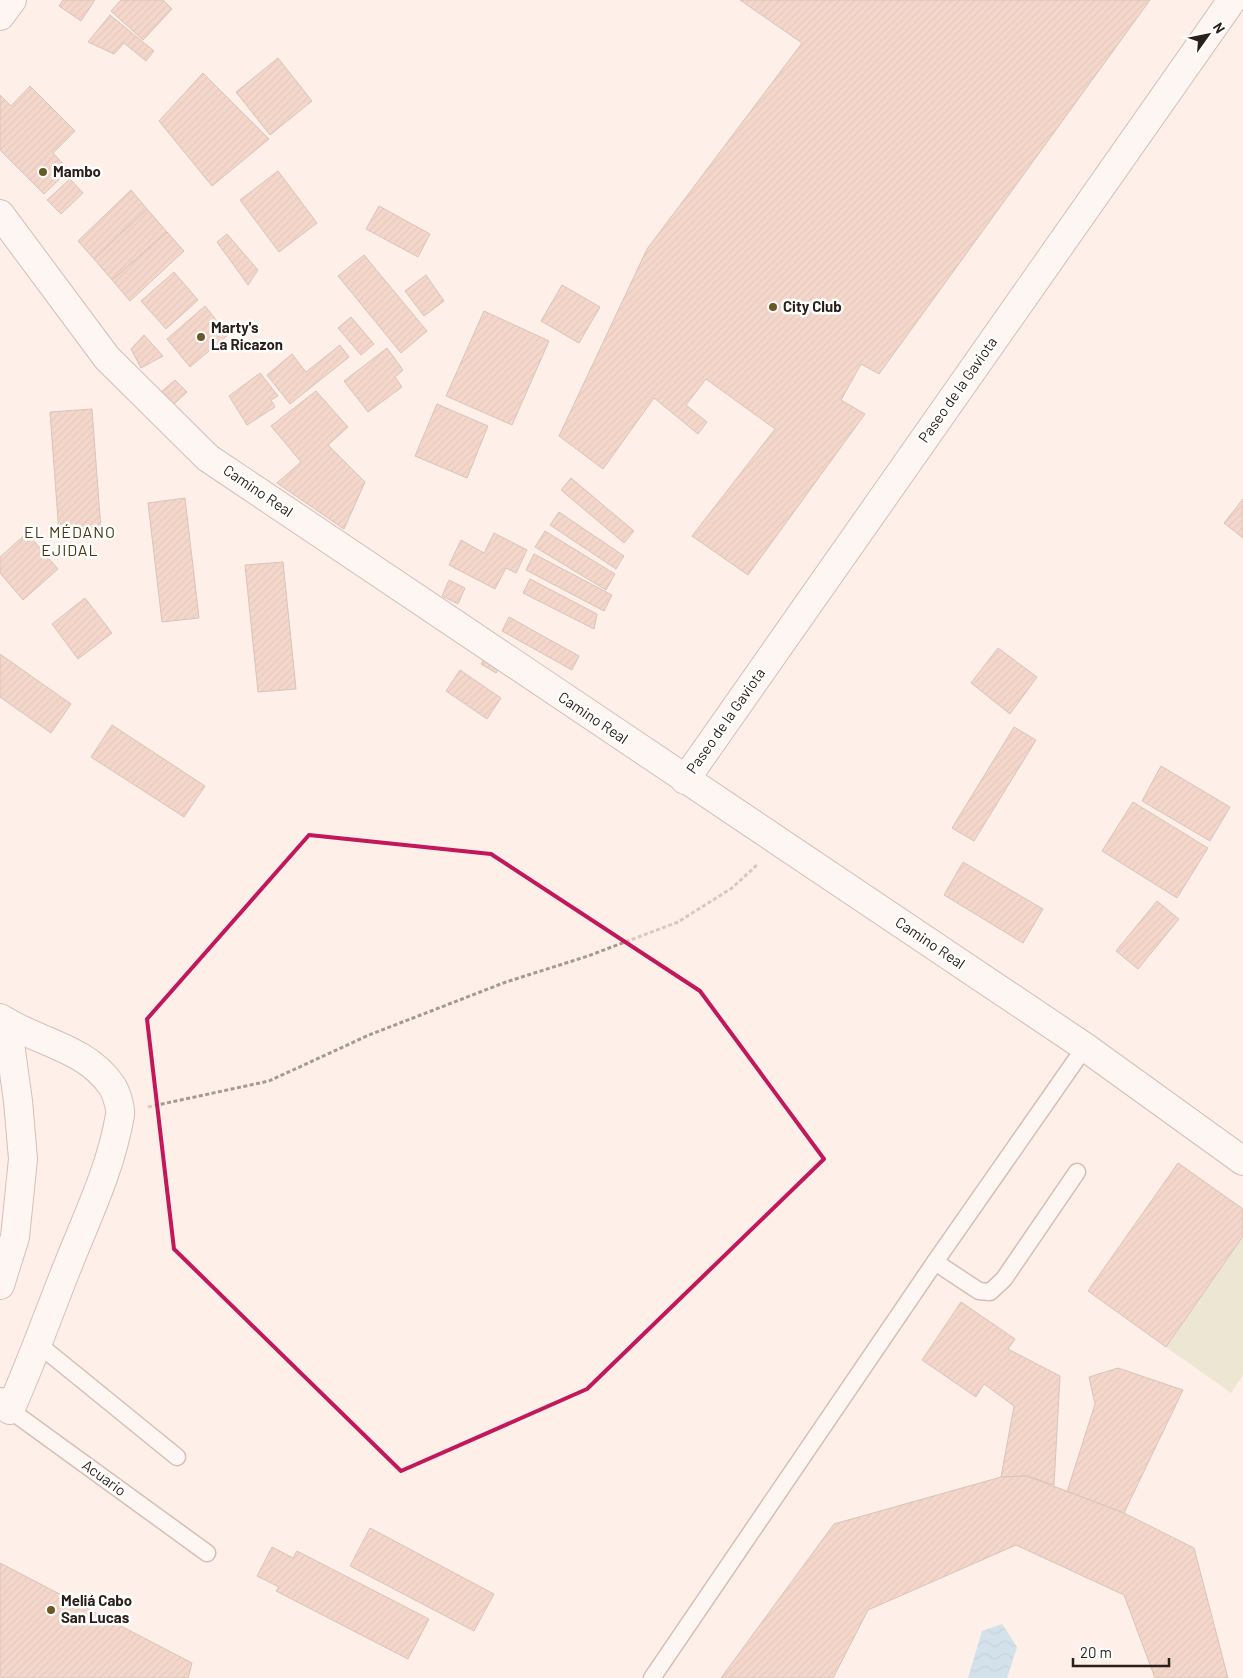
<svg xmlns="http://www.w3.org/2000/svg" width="1243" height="1678" font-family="Barlow,sans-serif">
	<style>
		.pitch { fill: #d8dcb6 }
		.water { fill: url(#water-waves) }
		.building { fill: url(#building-hatch); stroke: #af8e7f }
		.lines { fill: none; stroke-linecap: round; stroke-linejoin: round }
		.service-casing { stroke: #a68577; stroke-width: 19 }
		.minor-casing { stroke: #a68577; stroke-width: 30 }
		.path { stroke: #a69993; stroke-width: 3; stroke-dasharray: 4 2.5; stroke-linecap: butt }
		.service { stroke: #fff; stroke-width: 16 }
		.minor { stroke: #fff; stroke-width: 28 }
		.marked { fill: none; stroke: #c2185b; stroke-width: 4; stroke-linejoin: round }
		.poi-dot { fill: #6a5927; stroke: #fff; stroke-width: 2 }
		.labels { text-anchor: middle; stroke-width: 5; stroke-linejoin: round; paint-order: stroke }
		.poi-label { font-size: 15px; font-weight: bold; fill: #2b1f19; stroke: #fff; text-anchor: start }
		.street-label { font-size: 15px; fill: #2b1f19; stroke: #fff }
		.neighbourhood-label { font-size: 16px; letter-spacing: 1px; fill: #483b12; stroke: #fff }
	</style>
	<defs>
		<pattern id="water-waves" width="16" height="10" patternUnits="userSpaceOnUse" patternTransform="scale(1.25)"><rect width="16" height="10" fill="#a0d1eb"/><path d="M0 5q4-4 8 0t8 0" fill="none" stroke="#8ab3c9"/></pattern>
		<pattern id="building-hatch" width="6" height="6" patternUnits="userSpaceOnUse" patternTransform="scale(1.25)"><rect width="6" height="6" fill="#e9b9a4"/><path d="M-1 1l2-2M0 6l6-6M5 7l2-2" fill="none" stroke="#c89f8d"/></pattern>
	</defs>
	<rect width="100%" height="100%" fill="#feefe9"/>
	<path class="pitch" d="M1243,1236V1375L1231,1393L1166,1347Z"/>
	<path class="water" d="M1002,1624L1017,1647L1007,1678H968L982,1631Z"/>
	<g class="building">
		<path d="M63,0H95L81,21L59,6Z"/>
		<path d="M121,0H163L172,9L143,40L111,11Z"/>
		<path d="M740,0H1150L879,374L861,364L841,400L865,414L748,575L692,536L775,429L706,379L686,405L707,422L698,434L654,398L603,469L559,436L647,249L802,43Z"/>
		<path d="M110,15L154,51L146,61L124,43L114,54L88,42Z"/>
		<path d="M278,58L312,101L270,135L236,92Z"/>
		<path d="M203,73L269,139L212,186L159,121Z"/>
		<path d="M30,86L75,131L53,153L69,170L44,194L0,150V95L11,106Z"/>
		<path d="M278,171L317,223L279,252L240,200Z"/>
		<path d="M70,179L83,193L61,214L47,200Z"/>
		<path d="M131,190L147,209L94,259L78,241Z"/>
		<path d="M379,206L430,234L418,257L366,229Z"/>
		<path d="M147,209L167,232L112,280L94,259Z"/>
		<path d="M167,232L184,251L130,301L112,280Z"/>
		<path d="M227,234L258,270L248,285L217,242Z"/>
		<path d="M364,255L427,331L401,353L338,276Z"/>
		<path d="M174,272L198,300L166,329L141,301Z"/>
		<path d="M426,275L444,301L424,316L405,291Z"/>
		<path d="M562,285L600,307L579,343L541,321Z"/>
		<path d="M205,306L228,335L190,367L167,339Z"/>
		<path d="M484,311L549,341L512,425L446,396Z"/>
		<path d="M351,317L374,344L361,355L338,328Z"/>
		<path d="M144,335L163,356L141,368L131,349Z"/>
		<path d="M340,345L349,357L290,404L267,375L292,354L306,372Z"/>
		<path d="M387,348L403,370L395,377L402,387L368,412L344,381Z"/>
		<path d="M260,373L278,396L271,400L275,407L247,425L229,396Z"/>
		<path d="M175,380L187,392L173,405L161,392Z"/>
		<path d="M316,391L348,427L328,445L365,482L344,529L277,483L301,462L271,426Z"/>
		<path d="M437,404L488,426L467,478L415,456Z"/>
		<path d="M92,409L101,530L59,533L50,412Z"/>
		<path d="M571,478L634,531L624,543L561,490Z"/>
		<path d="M185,498L199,618L162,622L148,503Z"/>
		<path d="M1243,499V538L1224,523Z"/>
		<path d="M559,512L624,556L616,569L550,525Z"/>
		<path d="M545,531L615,574L606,590L535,547Z"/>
		<path d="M27,533L58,569L23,600L0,573V557Z"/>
		<path d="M494,533L527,550L516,573L506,568L495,589L449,565L461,540L484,553Z"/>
		<path d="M534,554L612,595L604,611L526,570Z"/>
		<path d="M283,562L296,689L258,692L245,565Z"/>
		<path d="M530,579L597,614L594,629L523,593Z"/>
		<path d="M449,580L465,588L458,604L442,596Z"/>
		<path d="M85,598L112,633L78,659L52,624Z"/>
		<path d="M509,617L579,656L572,670L502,631Z"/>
		<path d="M998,648L1037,677L1010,714L971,683Z"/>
		<path d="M488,652L503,661L496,673L481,664Z"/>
		<path d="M0,654L71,704L51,733L0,697Z"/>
		<path d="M460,670L501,698L487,719L446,691Z"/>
		<path d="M112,725L205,786L184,817L91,757Z"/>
		<path d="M1014,727L1036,740L974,841L952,828Z"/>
		<path d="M1161,766L1230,807L1210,841L1142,801Z"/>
		<path d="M1133,802L1208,848L1177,898L1102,851Z"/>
		<path d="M963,862L1043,909L1023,943L944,895Z"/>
		<path d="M1157,901L1179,919L1138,969L1116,951Z"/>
		<path d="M1178,1163L1243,1209V1236L1166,1347L1088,1291Z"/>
		<path d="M961,1302L1015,1339L1008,1349L1060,1376L1054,1485L1027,1476L1001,1477L1014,1406L984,1384L976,1397L922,1360Z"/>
		<path d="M1118,1368L1183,1390L1124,1513L1067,1492L1095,1404L1089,1377Z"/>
		<path d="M1027,1476L1124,1513L1194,1548L1228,1678H1155L1124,1595L1016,1545L868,1610L833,1678H721L834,1524L1001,1477Z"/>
		<path d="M370,1528L494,1594L474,1631L350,1566Z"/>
		<path d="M272,1547L293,1558L297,1551L429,1619L408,1659L276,1591L279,1587L257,1576Z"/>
		<path d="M0,1563L192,1663L188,1678H0Z"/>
	</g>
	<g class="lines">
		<g class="service-casing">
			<g id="service">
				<path d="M935,1262L979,1291L990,1292L1004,1279L1077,1172"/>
				<path d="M38,1344L177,1457"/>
				<path d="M10,1410L207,1553"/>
				<path d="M652,1678L935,1262L1085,1047"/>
			</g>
		</g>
		<g class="minor-casing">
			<g id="minor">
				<path d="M0,16L12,0"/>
				<path d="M0,214L107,358L208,458L1085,1047L1243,1161"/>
				<path d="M685,780L1232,0"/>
				<path d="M0,1018C36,1042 86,1047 112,1086C116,1092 121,1108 120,1115C110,1174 82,1227 61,1283C44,1326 29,1368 10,1410L0,1402"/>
				<path d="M0,1285L15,1237L23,1159L18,1101L7,1022"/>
			</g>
		</g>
		<path class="path" d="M148,1107L269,1081L369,1035L506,982L588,956L678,922L732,888L758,864"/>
		<use href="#service" class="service"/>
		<use href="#minor" class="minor"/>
	</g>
	<path d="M0 0H1243V1678H0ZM309,835L491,854L700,991L824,1159L587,1389L401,1471L174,1249L147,1019Z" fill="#feefe9" fill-opacity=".55" fill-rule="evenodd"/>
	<path class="marked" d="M309,835L491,854L700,991L824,1159L587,1389L401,1471L174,1249L147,1019Z"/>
	<g class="poi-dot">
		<circle cx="43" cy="172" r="5"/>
		<circle cx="773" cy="307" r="5"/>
		<circle cx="201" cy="337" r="5"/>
		<circle cx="51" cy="1610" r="5"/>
	</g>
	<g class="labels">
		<g class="poi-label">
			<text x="53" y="177">Mambo</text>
			<text x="783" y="312">City Club</text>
			<text x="211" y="333">Marty's<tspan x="211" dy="17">La Ricazon</tspan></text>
			<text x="61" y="1606">Meliá Cabo<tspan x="61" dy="17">San Lucas</tspan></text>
		</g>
		<g class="street-label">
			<text transform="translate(958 390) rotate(-55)" y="5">Paseo de la Gaviota</text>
			<text transform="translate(258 491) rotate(34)" y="5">Camino Real</text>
			<text transform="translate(593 718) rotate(34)" y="5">Camino Real</text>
			<text transform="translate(726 721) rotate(-55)" y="5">Paseo de la Gaviota</text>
			<text transform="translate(930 943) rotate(34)" y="5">Camino Real</text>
			<text transform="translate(104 1478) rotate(36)" y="5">Acuario</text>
		</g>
		<g class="neighbourhood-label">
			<text x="70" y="538">EL MÉDANO<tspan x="70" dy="18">EJIDAL</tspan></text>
		</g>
	</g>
	<g transform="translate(1208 35) rotate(57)" stroke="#ffffff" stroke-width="4" paint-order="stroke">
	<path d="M0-4L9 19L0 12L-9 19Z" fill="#2b1f19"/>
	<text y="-8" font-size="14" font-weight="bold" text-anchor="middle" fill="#2b1f19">N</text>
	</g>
	<path d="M1073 1658v8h96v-8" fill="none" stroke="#2b1f19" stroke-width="2.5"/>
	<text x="1080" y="1658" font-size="15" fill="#2b1f19" stroke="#ffffff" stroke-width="4" paint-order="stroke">20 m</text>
</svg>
